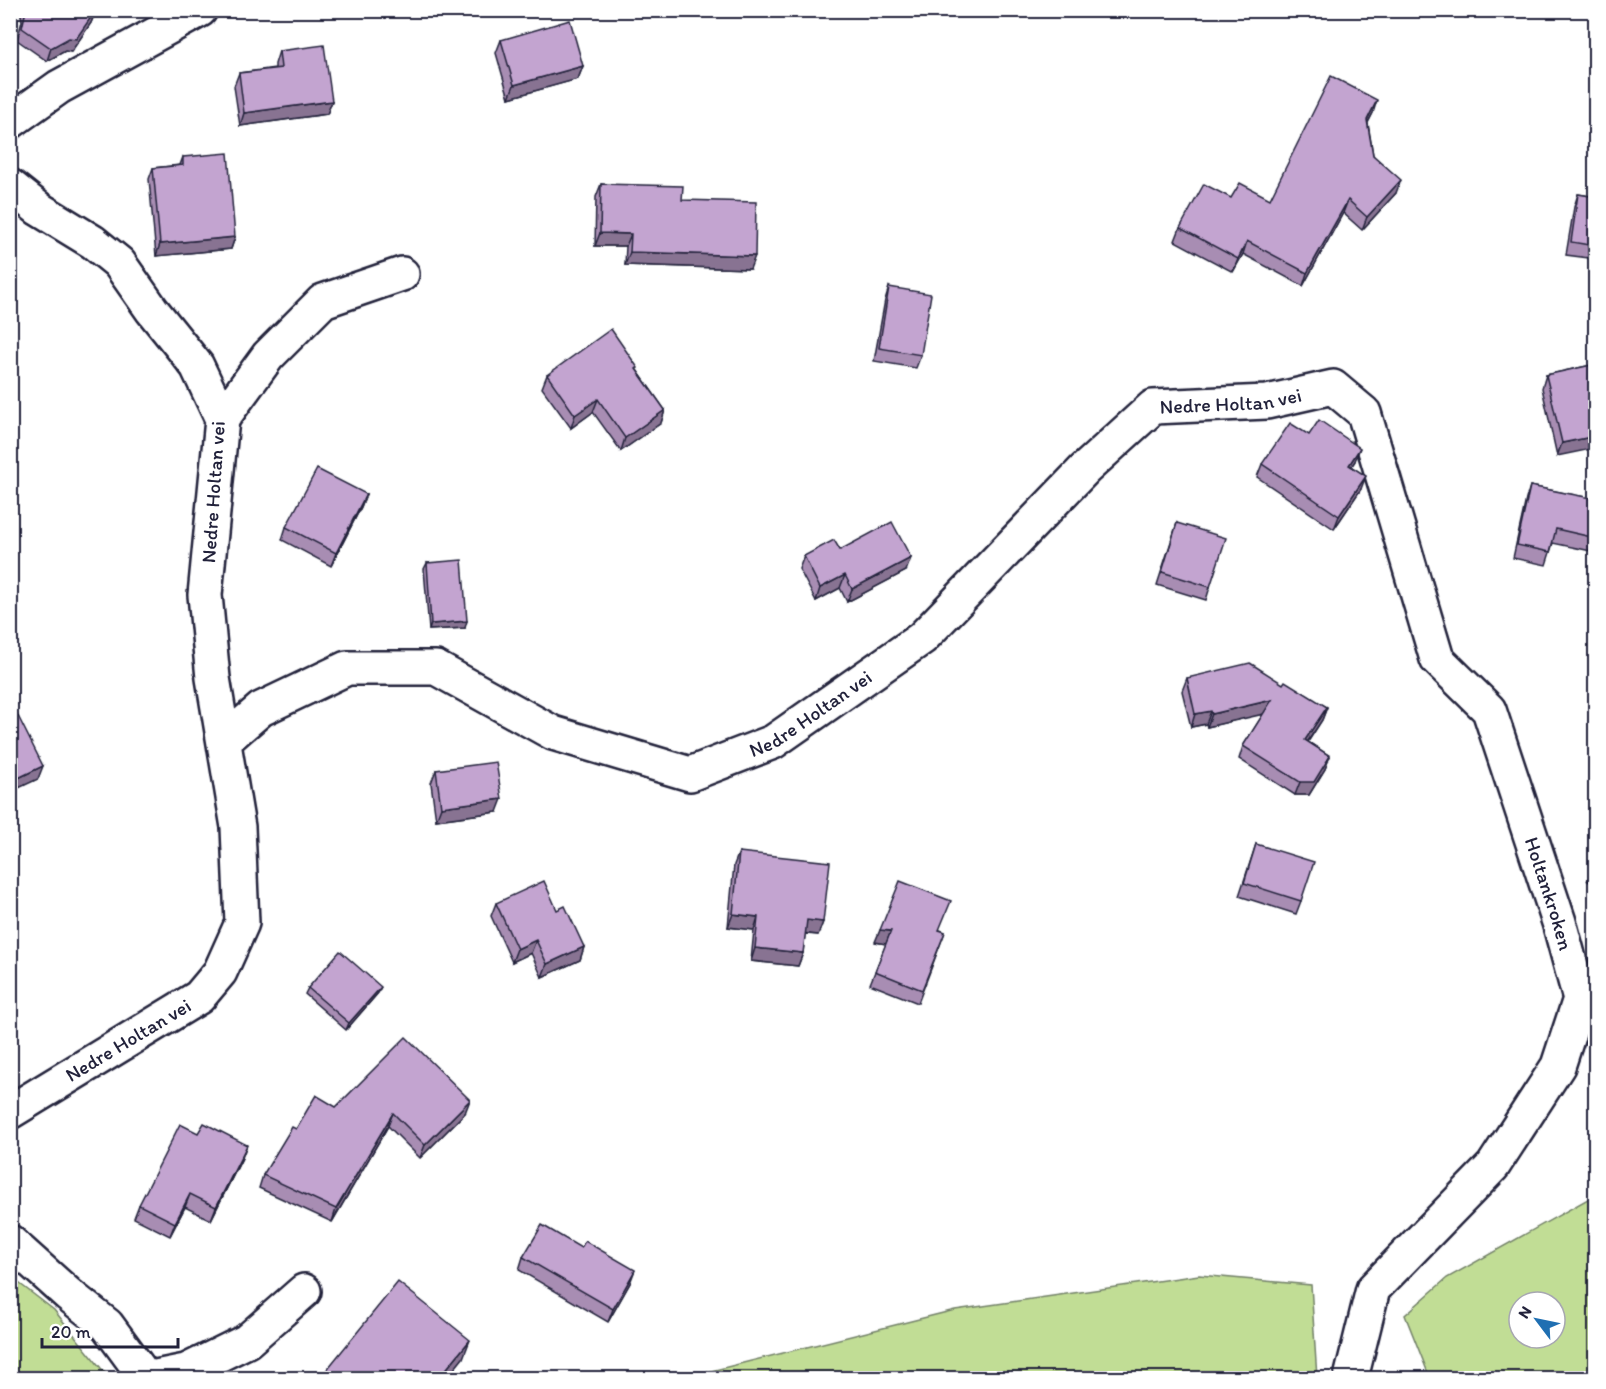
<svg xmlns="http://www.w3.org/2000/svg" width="1606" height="1389" font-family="Itim,sans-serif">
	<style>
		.green { fill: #c1dd95; stroke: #728068; stroke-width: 1.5; fill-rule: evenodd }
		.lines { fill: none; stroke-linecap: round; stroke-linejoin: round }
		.minor-casing { stroke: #22223b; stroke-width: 38 }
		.path { stroke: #22223b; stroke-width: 4; stroke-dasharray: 4.5 4.5; stroke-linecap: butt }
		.minor { stroke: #fff; stroke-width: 33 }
		.wall { fill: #a88db3; stroke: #22223b; stroke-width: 1.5 }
		.shaded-wall { fill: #887392; stroke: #22223b; stroke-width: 1.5 }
		.building { fill: #c3a4d0; stroke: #22223b; stroke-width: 1.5 }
		.labels { text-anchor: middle; stroke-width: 4.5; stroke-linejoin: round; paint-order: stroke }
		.street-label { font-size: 20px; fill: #22223b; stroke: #fff }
	</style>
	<rect width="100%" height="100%" fill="#fff"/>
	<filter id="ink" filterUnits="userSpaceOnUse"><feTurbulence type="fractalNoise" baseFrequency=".0167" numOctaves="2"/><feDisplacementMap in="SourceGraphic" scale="12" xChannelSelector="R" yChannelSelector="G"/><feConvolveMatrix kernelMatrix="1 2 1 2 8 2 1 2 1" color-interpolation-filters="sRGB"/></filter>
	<g filter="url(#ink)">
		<g class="green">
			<path d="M1595,1195V1378H1430L1405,1315L1447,1278ZM1519,1302H1555V1338H1519Z"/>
			<path d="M1199,1275L1311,1285L1317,1378H683L955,1310Z"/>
			<path d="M11,1277L54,1310L109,1378H11Z"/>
		</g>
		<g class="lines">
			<g class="minor-casing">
				<g id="minor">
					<path d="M10,122L59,87L200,10"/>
					<path d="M10,186L39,209L93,242L119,263L152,310L197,366L222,419L205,595L213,678L238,827L242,923L220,972L199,997L10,1112"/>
					<path d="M222,419L268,356L323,301L402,274"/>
					<path id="s1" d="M225,740L261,709L347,668H436L553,733L690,774L773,742L922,638L1085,469L1153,407L1267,402L1333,387L1364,413L1437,659L1489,710L1559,922L1580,999L1558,1066L1493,1166L1373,1289L1351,1378"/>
					<path d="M10,1242L68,1294L107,1325L146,1378"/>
					<path d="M151,1378L186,1371L247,1341L304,1291"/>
				</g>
			</g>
			<path class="path" d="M1588,882L1596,871"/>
			<use href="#minor" class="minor"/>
		</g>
		<g class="wall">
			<path d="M20,10H96L91,23L71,52L65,51L47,61L17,40L22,21Z"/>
			<path d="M501,40L583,66L578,79L509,98L496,53Z"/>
			<path d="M279,51L332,101L327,114L240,126L234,86L239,73L275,68V64Z"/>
			<path d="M1373,113L1368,123L1373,155L1396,193L1362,230L1343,213L1303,286L1243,254L1233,272L1175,241L1180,228L1231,198L1270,199Z"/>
			<path d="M183,157L235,237L231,249L156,256L149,179L153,168L180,165Z"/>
			<path d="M601,184L682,200L750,269L625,265L626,246H595L596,197Z"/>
			<path d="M1578,194L1596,197V259L1566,255L1574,207Z"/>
			<path d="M889,287L921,355L916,368L874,361L885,300Z"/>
			<path d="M1596,364L1557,456L1542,388L1546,375Z"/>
			<path d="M637,370L665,410L661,423L621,451L593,412L571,428L542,388L547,375Z"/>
			<path d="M1309,435L1355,461L1351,467L1361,489L1334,529L1257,477L1262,464Z"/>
			<path d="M1530,486L1596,499V552L1553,543L1546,565L1513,558L1526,499Z"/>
			<path d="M366,494L361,507L331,566L282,540L286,527Z"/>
			<path d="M1177,523L1210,587L1206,600L1157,585Z"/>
			<path d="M840,550L906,571L847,602L840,588L816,601L799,569L804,556Z"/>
			<path d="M427,563L465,628L429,630L424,569Z"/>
			<path d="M1187,678L1283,684L1327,707L1322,720L1308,742L1330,756L1325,769L1309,795H1295L1239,759L1243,746L1264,713L1207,727L1206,724L1191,727L1182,691Z"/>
			<path d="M436,770L497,812L436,820L431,783Z"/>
			<path d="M1256,844L1301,901L1296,914L1239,896Z"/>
			<path d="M739,852L823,922L818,935L805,934L803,953L798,966L751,961L754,930L728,927L734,865Z"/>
			<path d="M496,903L557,910L584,947L580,960L542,977L531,953L512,962L491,916Z"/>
			<path d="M940,930L945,932L918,1003L870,984L886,944L875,942Z"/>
			<path d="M308,988L378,993L346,1030L305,994Z"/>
			<path d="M336,1107L465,1113L420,1158L388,1126L332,1222L259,1188L263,1175L296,1129Z"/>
			<path d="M198,1133L242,1158L211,1220L185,1207L170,1236L134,1218L139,1205Z"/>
			<path d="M523,1257L630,1283L608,1322L519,1270Z"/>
		</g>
		<g class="shaded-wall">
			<path d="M96,10L91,23L71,52L65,51L47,61L51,48Z"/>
			<path d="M583,66L578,79L509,98L514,85Z"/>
			<path d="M1377,100L1373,113L1362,133L1367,120Z"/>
			<path d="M332,101L327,114L240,126L244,113Z"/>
			<path d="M1401,180L1396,193L1362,230L1367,217Z"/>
			<path d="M1348,200L1343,213L1303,286L1307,273Z"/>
			<path d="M600,233L631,234L626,246H595Z"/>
			<path d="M235,237L231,249L156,256L160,244Z"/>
			<path d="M1247,241L1243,254L1233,272L1238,259Z"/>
			<path d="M630,252L755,256L750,269L625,265Z"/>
			<path d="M598,399L593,412L571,428L575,415Z"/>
			<path d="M665,410L661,423L621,451L625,438Z"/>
			<path d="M1596,436V448L1557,456L1562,443Z"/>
			<path d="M1360,448L1355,461L1344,478L1349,465Z"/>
			<path d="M1366,476L1361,489L1334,529L1339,516Z"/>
			<path d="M366,494L361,507L331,566L336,553Z"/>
			<path d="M911,558L906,571L847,602L852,589Z"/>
			<path d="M845,575L840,588L816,601L820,588Z"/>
			<path d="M467,621L465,628L429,630L431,624Z"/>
			<path d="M1272,700L1268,713L1207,727L1212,714Z"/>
			<path d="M1327,707L1322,720L1300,753L1305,740Z"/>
			<path d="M1211,711L1206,724L1191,727L1195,714Z"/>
			<path d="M1330,756L1325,769L1309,795H1295L1300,782Z"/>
			<path d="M43,766L38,779L10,792V782Z"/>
			<path d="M502,799L497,812L436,820L441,807Z"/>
			<path d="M733,914L758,917L754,930L728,927Z"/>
			<path d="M807,920L823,922L818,935L802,933Z"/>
			<path d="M880,930L891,931L886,944L875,942Z"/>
			<path d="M536,940L531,953L512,962L517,949Z"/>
			<path d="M584,947L580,960L542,977L547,964Z"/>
			<path d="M755,948L803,953L798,966L751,961Z"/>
			<path d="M381,987L378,993L346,1030L349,1023Z"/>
			<path d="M470,1100L465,1113L420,1158L425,1145Z"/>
			<path d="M393,1113L388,1126L332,1222L336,1209Z"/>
			<path d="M247,1145L242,1158L211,1220L216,1207Z"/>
			<path d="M190,1194L185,1207L170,1236L175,1223Z"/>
			<path d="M635,1270L630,1283L608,1322L613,1309Z"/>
			<path d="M470,1340L463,1358L447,1378H439Z"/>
		</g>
		<g class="building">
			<path d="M26,10H96L76,39L69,38L51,48L22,28Z"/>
			<path d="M570,20L583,66L514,85L501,40Z"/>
			<path d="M324,45L332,101L244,113L239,73L281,68L279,51Z"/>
			<path d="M1331,76L1377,100L1367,120L1373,155L1401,180L1367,217L1348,200L1307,273L1247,241L1238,259L1180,228L1204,184L1231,198L1240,183L1270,199Z"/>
			<path d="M228,153L235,237L160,244L153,168L183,165V157Z"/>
			<path d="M601,184L683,186L682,200L756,202L755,256L630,252L631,234L600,233Z"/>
			<path d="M1578,194L1596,197V246L1571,242Z"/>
			<path d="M889,287L931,294L921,355L879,348Z"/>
			<path d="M611,329L638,368L636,369L665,410L625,438L598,399L575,415L547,375Z"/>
			<path d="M1596,364V436L1562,443L1546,375Z"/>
			<path d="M1319,420L1360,448L1349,465L1366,476L1339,516L1262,464L1290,423L1309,435Z"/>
			<path d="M317,469L366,494L336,553L286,527Z"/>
			<path d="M1530,486L1596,499V538L1556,529L1550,552L1517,545Z"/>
			<path d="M892,522L911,558L852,589L845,575L820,588L804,556L834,540L840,550Z"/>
			<path d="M1177,523L1226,538L1210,587L1162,572Z"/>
			<path d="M462,560L467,621L431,624L427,563Z"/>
			<path d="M1250,663L1283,684L1285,681L1327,707L1305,740L1330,756L1314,782H1300L1243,746L1272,700L1212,714L1211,711L1195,714L1187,678Z"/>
			<path d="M16,712L43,766L10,782V714Z"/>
			<path d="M496,762L502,799L441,807L436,770Z"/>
			<path d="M1256,844L1314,862L1301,901L1244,883Z"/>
			<path d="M739,852L830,862L823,922L807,920L803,953L755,948L758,917L733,914Z"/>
			<path d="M544,881L557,910L565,906L584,947L547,964L536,940L517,949L496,903Z"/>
			<path d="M900,881L951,901L939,930L945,932L922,990L875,971L891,931L880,930Z"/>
			<path d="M340,951L381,987L349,1023L308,988Z"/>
			<path d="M406,1037L470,1100L425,1145L393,1113L336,1209L263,1175L292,1127L296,1129L316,1095L336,1107Z"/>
			<path d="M204,1123L247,1145L216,1207L190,1194L175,1223L139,1205L180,1124L198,1133Z"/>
			<path d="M542,1225L581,1248L585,1241L635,1270L613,1309L523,1257Z"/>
			<path d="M398,1282L470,1340L439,1378H320Z"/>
		</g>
	</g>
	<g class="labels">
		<g class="street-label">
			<text dy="7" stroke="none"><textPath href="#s1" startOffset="1184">Nedre Holtan vei</textPath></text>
			<text transform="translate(213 492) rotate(-86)" y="7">Nedre Holtan vei</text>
			<text dy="7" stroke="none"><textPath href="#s1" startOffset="644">Nedre Holtan vei</textPath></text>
			<text dy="7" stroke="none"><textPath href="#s1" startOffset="1851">Holtankroken</textPath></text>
			<text transform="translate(128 1040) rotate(-31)" y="7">Nedre Holtan vei</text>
		</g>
	</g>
	<rect width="1606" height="1389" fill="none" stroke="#fff" stroke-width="36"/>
	<rect x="18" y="18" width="1570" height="1353" fill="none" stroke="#22223b" stroke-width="2" filter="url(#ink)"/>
	<g transform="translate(1537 1320) rotate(302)"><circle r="28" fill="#ffffff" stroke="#a7a7b1" stroke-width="1.5"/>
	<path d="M0-4.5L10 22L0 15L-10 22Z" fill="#1f6fb2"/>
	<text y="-9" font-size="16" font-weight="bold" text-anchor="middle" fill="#22223b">N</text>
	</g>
	<path d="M42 1338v9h136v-9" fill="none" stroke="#22223b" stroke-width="3"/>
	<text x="51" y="1338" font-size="18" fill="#22223b" stroke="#ffffff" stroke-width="4.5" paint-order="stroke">20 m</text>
</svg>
